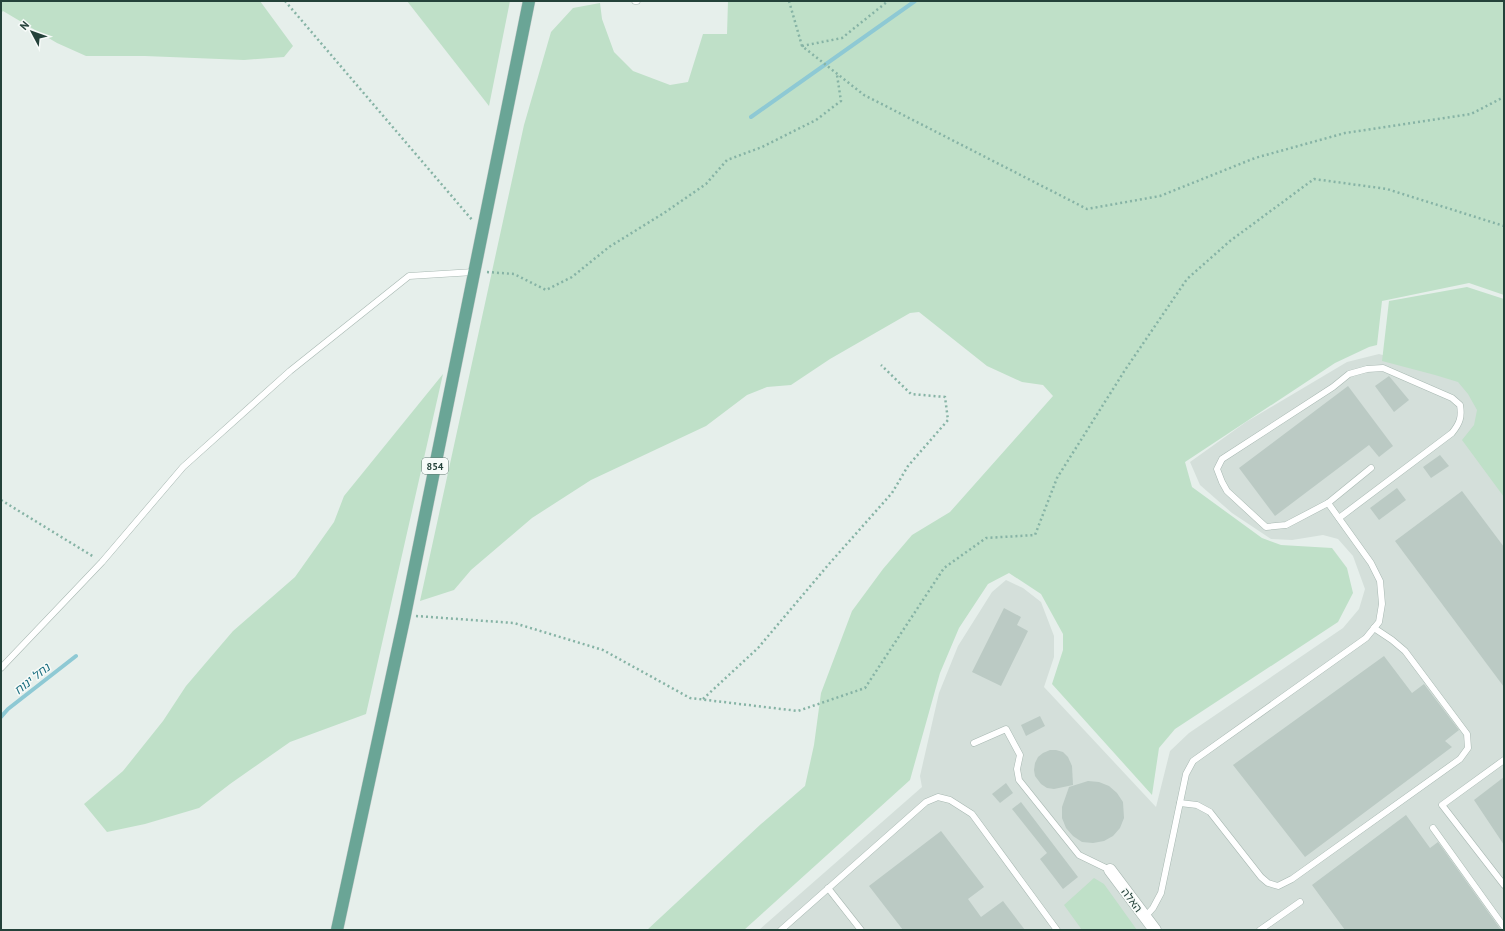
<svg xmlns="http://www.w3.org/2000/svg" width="1505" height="931" font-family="'PT Sans','Noto Sans Hebrew',sans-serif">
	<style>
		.built { fill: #d4dfda }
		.green { fill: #bfe0c8 }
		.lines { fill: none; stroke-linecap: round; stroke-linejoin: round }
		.stream { stroke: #8ec9d4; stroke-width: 4 }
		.building { fill: #bbcac4 }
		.service-casing { stroke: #a8b8b2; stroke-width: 7 }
		.minor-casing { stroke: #a8b8b2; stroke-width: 13 }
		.primary-casing { stroke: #c2cac8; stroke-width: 13 }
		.path { stroke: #86b3a5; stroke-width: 2.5; stroke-dasharray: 2 3; stroke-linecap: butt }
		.service { stroke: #fff; stroke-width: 6 }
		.minor { stroke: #fff; stroke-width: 12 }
		.primary { stroke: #6aa596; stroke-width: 12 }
		.labels { text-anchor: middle; stroke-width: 3; stroke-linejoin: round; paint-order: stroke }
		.shield { fill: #f7fbf9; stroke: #637a73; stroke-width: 1 }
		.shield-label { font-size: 10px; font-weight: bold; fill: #24423a }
		.street-label { font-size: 11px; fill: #24423a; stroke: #f7fbf9 }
		.water-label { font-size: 12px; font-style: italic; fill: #1c6f80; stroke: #f7fbf9 }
	</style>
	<rect width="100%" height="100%" fill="#e6efeb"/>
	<path class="built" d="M1379,354L1504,388V930H759L922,787L920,776L939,693L958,646L992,592L1006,580L1023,588L1041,602L1054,636V657L1044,687L1156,807L1170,751L1189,733L1343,628L1359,609L1365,589L1353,556L1338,539L1323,535L1292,540L1271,539L1232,513L1200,485L1190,462L1246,422L1347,362Z"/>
	<g class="green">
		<path d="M1,1H260L293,46L284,57L244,60L145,56H86L57,43L3,11L1,13Z"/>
		<path d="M407,1H510L489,106Z"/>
		<path d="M728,1H1504V295L1469,283L1382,301L1377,345L1369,347L1335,363L1185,462L1192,487L1262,538L1281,545L1332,548L1347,568L1353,593L1338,622L1175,729L1159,748L1152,795L1052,684L1063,650V634L1041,594L1009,573L988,584L959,628L940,673L910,780L744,930H647L761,824L805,786L814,745L821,693L852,611L883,569L912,535L950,512L1053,396L1043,385L1022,382L987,366L919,312L910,313L830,359L791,385L767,387L747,395L706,426L591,480L532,518L471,570L454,590L420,601L524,125L551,32L573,8L600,3L602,19L614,52L633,71L670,85L688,82L703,34H727Z"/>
		<path d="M1467,287L1504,299V497L1462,440L1474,425L1477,410L1468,394L1458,382L1435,375L1382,361L1389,301Z"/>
		<path d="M443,374L366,714L290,742L230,784L199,808L145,824L107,832L84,804L123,771L163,721L186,686L233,631L295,577L334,522L344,496Z"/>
		<path d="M1094,878L1104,884L1137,930H1082L1064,905Z"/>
	</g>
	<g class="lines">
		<g class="stream">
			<path d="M751,117L915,1"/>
			<path d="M1,717L8,709L76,656"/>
		</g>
	</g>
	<g class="building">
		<path d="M1389,376L1409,400L1394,412L1375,386Z"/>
		<path d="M1348,386L1393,446L1379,457L1369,445L1275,516L1239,468Z"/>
		<path d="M1440,455L1449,466L1431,478L1423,467Z"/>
		<path d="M1397,488L1406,500L1379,520L1370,508Z"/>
		<path d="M1462,491L1504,547V687L1395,541Z"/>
		<path d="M1004,608L1021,617L1017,625L1028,631L1001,686L972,672Z"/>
		<path d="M1384,656L1412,693L1424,684L1459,730L1445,741L1452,747L1305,857L1233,765Z"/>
		<path d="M1040,716L1045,726L1026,736L1021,725Z"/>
		<path d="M1050,750H1056L1063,752L1068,757L1072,766L1073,785L1054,789L1047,788L1041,784L1035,776L1034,770L1035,763L1038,757L1043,753Z"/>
		<path d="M1504,777V845L1474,800Z"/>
		<path d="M1088,781L1099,782L1109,786L1117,793L1123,802L1124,818L1120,828L1113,836L1104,841L1093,843L1082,842L1073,836L1066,828L1062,818V807L1069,787Z"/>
		<path d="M1006,783L1013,793L1000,803L992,794Z"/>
		<path d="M1021,802L1078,877L1063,889L1040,859L1047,853L1012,809Z"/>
		<path d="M1406,815L1430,848L1438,842L1501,930H1345L1312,885Z"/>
		<path d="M941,831L984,887L968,899L981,917L1003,901L1025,930H903L869,886Z"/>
	</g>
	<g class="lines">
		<g class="service-casing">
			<g id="service">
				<path d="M635,1H637"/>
				<path d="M1328,503L1286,525L1266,527L1227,491L1222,482L1217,469L1222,459L1333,387L1349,374L1367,369L1383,368L1452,398L1460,405C1462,417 1460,423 1452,433L1339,518"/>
				<path d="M1,668L102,562L183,467L290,371L409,276L474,272"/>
				<path d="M974,743L1006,729L1020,755L1017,769L1019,780L1079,855L1110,870"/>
				<path d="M1504,760L1442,805L1504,885"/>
				<path d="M1180,803L1197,805L1210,812L1261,877L1268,883L1278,886L1292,879L1460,759L1468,748L1467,734L1405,651L1392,640L1374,628"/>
				<path d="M1433,828L1504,927"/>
				<path d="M828,888L861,930"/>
				<path d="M1145,917L1153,908L1161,893L1186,774L1193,761L1366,638L1379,622L1382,604L1380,581L1371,563L1328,503L1371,468"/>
				<path d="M781,930L926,802L938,797L950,800L972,814L1057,930"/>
				<path d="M1260,930L1300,902"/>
			</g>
		</g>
		<g class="minor-casing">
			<path id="minor" d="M1110,870L1155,930"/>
		</g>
		<g class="primary-casing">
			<path id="primary" d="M337,930L405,615L529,1"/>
		</g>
		<g class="path">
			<path d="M285,1L473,221"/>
			<path d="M789,1L802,46L864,95L1087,209L1160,196L1255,158L1345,133L1471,114L1504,97"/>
			<path d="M802,46L842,38L888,1"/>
			<path d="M487,272L514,274L546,290L572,277L609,247L664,213L706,184L727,160L762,147L816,120L841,101L837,75"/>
			<path d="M1,500L94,557"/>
			<path d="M416,616L514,623L603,650L690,698L798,711L865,688L944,568L986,538L1035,535L1057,478L1125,370L1187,279L1230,241L1314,179L1387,189L1504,226"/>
			<path d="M703,699L758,648L829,564L892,493L908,466L948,420L945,397L911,394L881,365"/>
		</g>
		<use href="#service" class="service"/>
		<use href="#minor" class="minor"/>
		<use href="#primary" class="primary"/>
	</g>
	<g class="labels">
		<rect class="shield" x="422" y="458" width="26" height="16" rx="3"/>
		<g class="shield-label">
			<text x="435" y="470">854</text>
		</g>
		<g class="street-label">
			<text transform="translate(1132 900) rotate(53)" y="4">האלה</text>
		</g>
		<g class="water-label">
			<text transform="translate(32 679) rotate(-39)" y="4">נחל ינוח</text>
		</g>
	</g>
	<rect width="1505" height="931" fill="none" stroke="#24423a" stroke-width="4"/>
	<g transform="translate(32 32) rotate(311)" stroke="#f7fbf9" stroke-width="3" paint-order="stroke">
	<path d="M0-3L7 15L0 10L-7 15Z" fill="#24423a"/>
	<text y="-6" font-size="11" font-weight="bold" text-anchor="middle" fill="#24423a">N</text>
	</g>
</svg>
